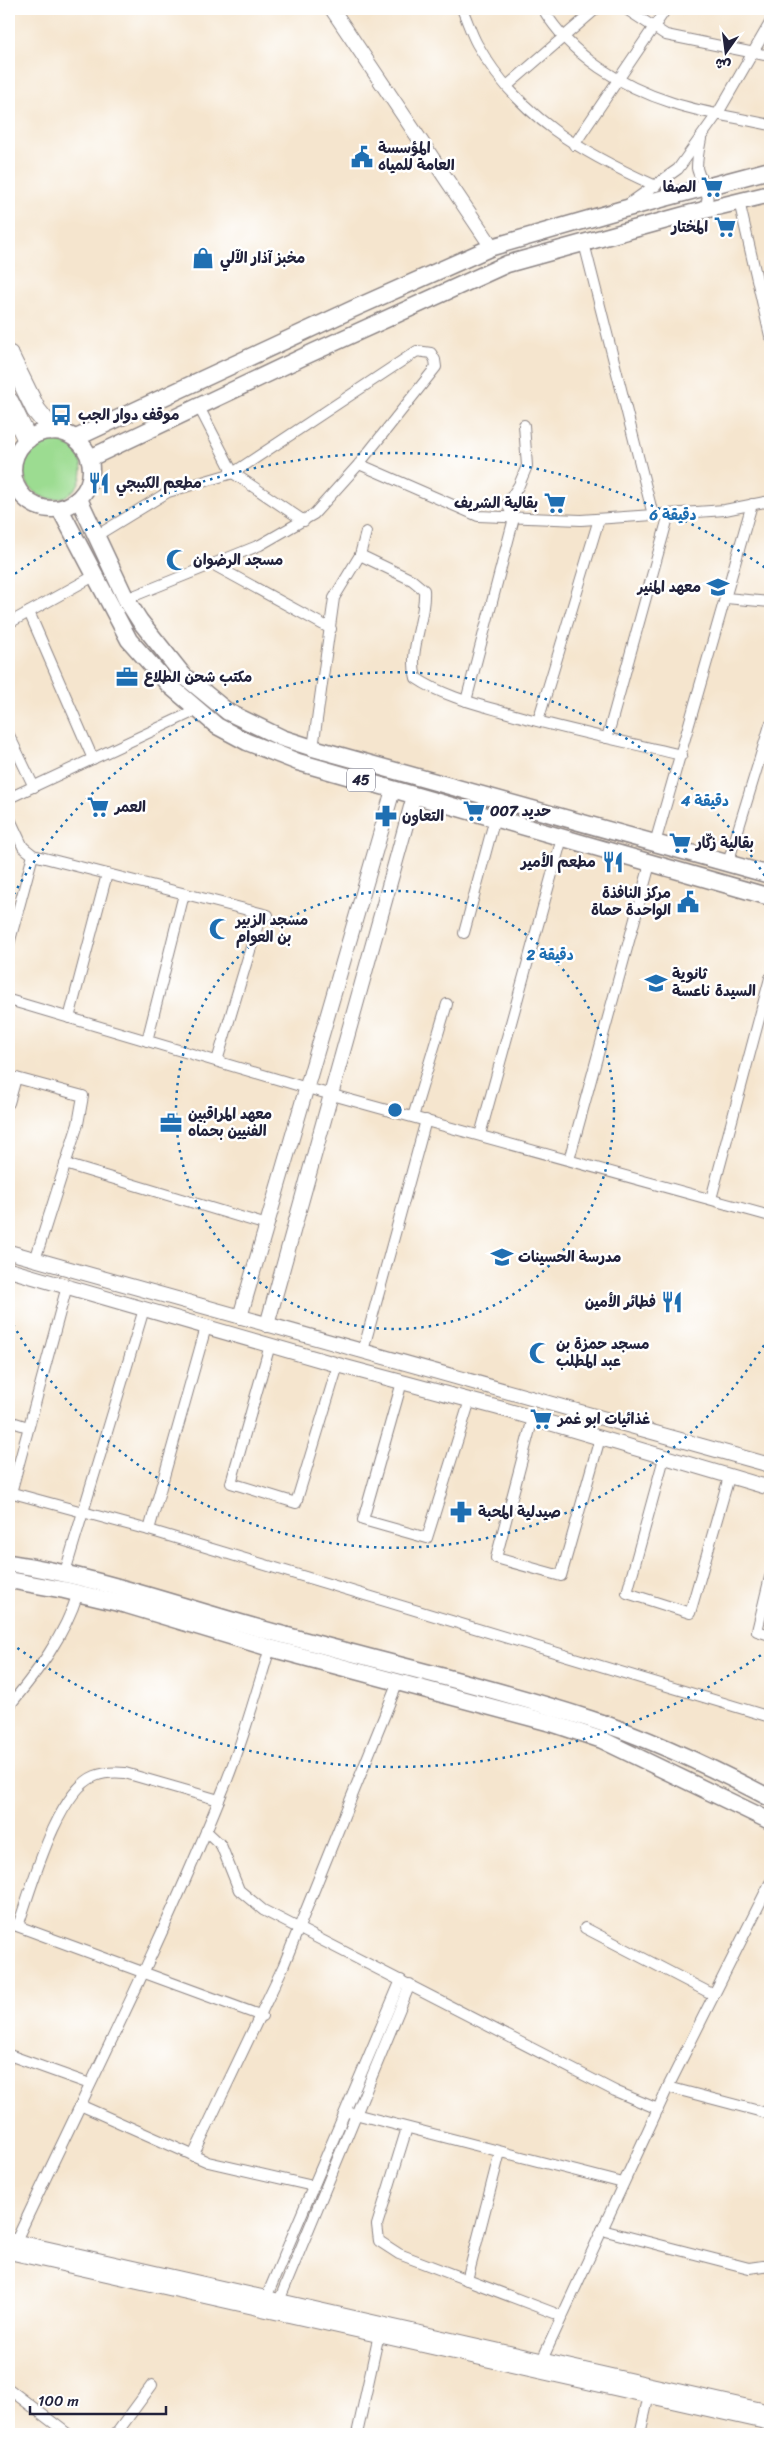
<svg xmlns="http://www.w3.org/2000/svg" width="779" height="2443" font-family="Sriracha,'Playpen Sans Arabic',sans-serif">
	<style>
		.green { fill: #9cdc91; stroke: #5f7f66 }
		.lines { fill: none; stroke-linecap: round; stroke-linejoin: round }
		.street-casing { stroke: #8c8484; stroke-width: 12 }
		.secondary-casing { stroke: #8c8484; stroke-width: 16 }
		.primary-casing { stroke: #8c8484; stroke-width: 19 }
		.highway-casing { stroke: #8c8484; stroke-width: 21 }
		.street { stroke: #fff; stroke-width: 10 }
		.secondary { stroke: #fff; stroke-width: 14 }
		.primary { stroke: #fff; stroke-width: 16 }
		.highway { stroke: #fff; stroke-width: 19 }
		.ring { fill: none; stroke: #1f6fb2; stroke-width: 2.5; stroke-dasharray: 2.5 5 }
		.labels { text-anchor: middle; stroke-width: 5; stroke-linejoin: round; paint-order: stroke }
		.shield { fill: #fff; stroke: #646476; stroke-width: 1 }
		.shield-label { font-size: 14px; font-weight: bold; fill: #22223b }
		.poi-label { font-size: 15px; font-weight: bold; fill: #22223b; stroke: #fff; text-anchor: start }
		.centre { fill: #1f6fb2; stroke: #fff; stroke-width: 2.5 }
		.ring-label { font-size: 15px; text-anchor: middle; font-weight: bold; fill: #1f6fb2; stroke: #fff; stroke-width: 5; stroke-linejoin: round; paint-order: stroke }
	</style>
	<rect width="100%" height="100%" fill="#fff"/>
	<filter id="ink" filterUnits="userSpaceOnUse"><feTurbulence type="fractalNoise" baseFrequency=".02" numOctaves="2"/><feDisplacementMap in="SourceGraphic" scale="10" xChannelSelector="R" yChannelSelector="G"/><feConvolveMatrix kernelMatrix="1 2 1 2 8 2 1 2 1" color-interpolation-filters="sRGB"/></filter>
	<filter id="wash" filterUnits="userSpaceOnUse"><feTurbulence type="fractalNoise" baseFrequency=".0096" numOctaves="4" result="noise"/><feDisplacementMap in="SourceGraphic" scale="20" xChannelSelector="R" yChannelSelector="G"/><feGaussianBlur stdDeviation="1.12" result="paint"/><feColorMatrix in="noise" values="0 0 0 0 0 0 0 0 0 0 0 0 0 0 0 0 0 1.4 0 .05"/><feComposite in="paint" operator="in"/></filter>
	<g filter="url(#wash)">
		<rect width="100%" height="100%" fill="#f5e5ce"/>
		<circle class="green" cx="53" cy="470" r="29"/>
	</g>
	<g filter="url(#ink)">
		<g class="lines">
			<g class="street-casing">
				<g id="street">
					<path d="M462,9C467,20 471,33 477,44C518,117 582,153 656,186"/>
					<path d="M543,9C571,56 622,87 673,103C702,113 740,118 770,125"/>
					<path d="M626,9L666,35L770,56"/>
					<path d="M507,86L596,9"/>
					<path d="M574,145L666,9"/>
					<path d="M739,201L770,336"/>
					<path d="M630,203L678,169L718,113L770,23"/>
					<path d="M698,210C719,201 699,181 697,168C697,158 699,149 701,139"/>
					<path d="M584,243L653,515"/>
					<path d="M199,407L233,473L304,521"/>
					<path d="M359,464L478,516L581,520L725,510L770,501"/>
					<path d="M96,536L168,492L233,473L417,351L431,353L435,360L436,367L359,464L314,514L260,545L126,599"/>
					<path d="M360,555L412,580L424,590C426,619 408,650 416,678C441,695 472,703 501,711C560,729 622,741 682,755"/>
					<path d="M214,565L331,629"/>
					<path d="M726,598L770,602"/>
					<path d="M29,612L93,759"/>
					<path d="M9,623L94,576"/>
					<path d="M466,701L514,518L507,504L519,485L527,466L524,425"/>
					<path d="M538,721L599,519"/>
					<path d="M9,735L34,787"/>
					<path d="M607,738L669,514"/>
					<path d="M313,748L334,598L360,555L366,532"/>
					<path d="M9,798L197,710"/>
					<path d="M9,817L23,847L33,855L268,915"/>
					<path d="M655,843L752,504"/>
					<path d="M728,863L770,725"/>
					<path d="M464,933L495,818"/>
					<path d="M9,944L33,855"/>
					<path d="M9,1000L307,1088L770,1216"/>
					<path d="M69,1018L107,874"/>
					<path d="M147,1041L184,894"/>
					<path d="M217,1061L261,914"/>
					<path d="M9,1076L83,1096L78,1124L35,1260"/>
					<path d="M9,1103L16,1078"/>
					<path d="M413,1117L447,1004"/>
					<path d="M480,1135L562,838"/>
					<path d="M569,1160L650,864"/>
					<path d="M65,1164L267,1225"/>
					<path d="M711,1199L770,978"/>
					<path d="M270,1345L231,1483L296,1503L338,1365"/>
					<path d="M363,1351L426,1120"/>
					<path d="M402,1382L363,1520L427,1538L470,1400"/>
					<path d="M533,1418L496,1558L561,1576L600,1438"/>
					<path d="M9,1421L28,1427"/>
					<path d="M664,1458L627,1593L690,1613L729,1477"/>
					<path d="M9,1492L149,1530L770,1717"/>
					<path d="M11,1493L67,1286"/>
					<path d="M149,1530L206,1327"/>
					<path d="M65,1572L144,1309"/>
					<path d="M770,1577L757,1631L770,1635"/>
					<path d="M9,1706C38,1671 64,1637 78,1593"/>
					<path d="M206,1831L221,1845L239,1890L263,1910L615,2091L658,2109"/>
					<path d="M9,1923L262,2016"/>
					<path d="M18,1926C31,1889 57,1791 95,1776C105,1772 114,1772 125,1773L219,1800"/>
					<path d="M585,1928L714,1995"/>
					<path d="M9,2055L90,2084"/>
					<path d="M668,2087L770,2114"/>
					<path d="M80,2105L208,2162L313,2186"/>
					<path d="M351,2113L623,2183"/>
					<path d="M407,2128L377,2225L379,2241L399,2254L562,2316"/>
					<path d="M193,2156L283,1967L398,1682"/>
					<path d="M602,2230L749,2268L770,2265"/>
					<path d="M16,2241C85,2093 160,1946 221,1795C241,1747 255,1697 270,1648"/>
					<path d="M467,2280L500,2152"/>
					<path d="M266,2298L401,1980"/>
					<path d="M279,2301L410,1984"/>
					<path d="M542,2360L668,2087L770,1883"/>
					<path d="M9,2389L68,2434"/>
					<path d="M116,2434L152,2385"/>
					<path d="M357,2434L379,2334"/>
					<path d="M640,2434L649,2395"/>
				</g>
			</g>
			<g class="secondary-casing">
				<g id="secondary">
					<path d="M332,9L492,247"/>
					<path d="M9,1252L770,1465"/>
					<path d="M9,1270L338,1365L499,1408L770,1488"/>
					<path d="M240,1317L393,790"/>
					<path d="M267,1325L414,796"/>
					<path d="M9,2240L770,2412"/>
					<path d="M9,2252L770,2423"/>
				</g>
			</g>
			<g class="primary-casing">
				<g id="primary">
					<circle cx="52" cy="470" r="39"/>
					<path d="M76,438L353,309L492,247L620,210L770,170"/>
					<path d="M90,458L305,356L507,264L692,213L770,194"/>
					<path d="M79,499L126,599L140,621L183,675L228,712L282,738L313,748L770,875"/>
					<path d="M60,509L129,640L169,685L217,726L247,742L298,762L770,897"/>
					<path d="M9,1563C102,1577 189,1610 280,1634C384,1662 488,1686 590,1719C652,1739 713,1768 770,1798"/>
					<path d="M9,1580L64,1590L127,1605L270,1648L551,1723L602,1740L770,1821"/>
				</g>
			</g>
			<g class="highway-casing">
				<g id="highway">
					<path d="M9,355L36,410L52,430"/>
					<path d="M9,402L27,439"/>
				</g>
			</g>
			<use href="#street" class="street"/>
			<use href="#secondary" class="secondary"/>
			<use href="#primary" class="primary"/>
			<use href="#highway" class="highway"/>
		</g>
	</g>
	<g class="ring">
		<circle cx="395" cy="1110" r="219"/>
		<path d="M768 1339A438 438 0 0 1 10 1319M10 901A438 438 0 0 1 768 881"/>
		<path d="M767 1651A657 657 0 0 1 9 1642M9 578A657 657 0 0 1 767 569"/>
	</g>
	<defs>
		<g id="civic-bare" transform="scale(1.725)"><path d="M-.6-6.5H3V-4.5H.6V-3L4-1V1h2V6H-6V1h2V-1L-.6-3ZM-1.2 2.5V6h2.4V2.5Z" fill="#1f6fb2" stroke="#fff" stroke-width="2.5" paint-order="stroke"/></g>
		<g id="supermarket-bare" transform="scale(1.725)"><path d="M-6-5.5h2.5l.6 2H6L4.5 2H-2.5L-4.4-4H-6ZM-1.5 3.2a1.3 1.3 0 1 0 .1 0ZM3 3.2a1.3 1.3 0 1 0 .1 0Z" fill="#1f6fb2" stroke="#fff" stroke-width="2.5" paint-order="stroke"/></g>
		<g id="shop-bare" transform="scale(1.725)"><path d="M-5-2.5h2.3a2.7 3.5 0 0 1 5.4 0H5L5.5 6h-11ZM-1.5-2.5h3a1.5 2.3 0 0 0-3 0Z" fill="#1f6fb2" stroke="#fff" stroke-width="2.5" paint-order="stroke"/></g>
		<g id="bus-bare" transform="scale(1.725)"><path d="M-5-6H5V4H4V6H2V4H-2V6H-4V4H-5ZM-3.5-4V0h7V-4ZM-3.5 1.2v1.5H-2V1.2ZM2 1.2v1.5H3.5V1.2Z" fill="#1f6fb2" stroke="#fff" stroke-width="2.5" paint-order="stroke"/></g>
		<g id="restaurant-bare" transform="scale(1.725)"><path d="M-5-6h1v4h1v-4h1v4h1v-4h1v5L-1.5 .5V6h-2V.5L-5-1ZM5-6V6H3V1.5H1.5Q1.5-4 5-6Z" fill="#1f6fb2" stroke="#fff" stroke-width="2.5" paint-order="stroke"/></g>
		<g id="mosque-bare" transform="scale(1.725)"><path d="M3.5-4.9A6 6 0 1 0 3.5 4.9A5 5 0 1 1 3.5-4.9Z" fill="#1f6fb2" stroke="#fff" stroke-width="2.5" paint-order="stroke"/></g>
		<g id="school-bare" transform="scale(1.725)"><path d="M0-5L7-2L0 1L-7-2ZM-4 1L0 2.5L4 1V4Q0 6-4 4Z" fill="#1f6fb2" stroke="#fff" stroke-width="2.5" paint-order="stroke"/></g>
		<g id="office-bare" transform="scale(1.725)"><path d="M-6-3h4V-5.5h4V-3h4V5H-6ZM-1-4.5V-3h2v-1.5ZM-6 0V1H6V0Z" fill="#1f6fb2" stroke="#fff" stroke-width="2.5" paint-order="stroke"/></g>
		<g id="pharmacy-bare" transform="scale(1.725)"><path d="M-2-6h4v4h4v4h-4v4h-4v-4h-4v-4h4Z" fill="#1f6fb2" stroke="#fff" stroke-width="2.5" paint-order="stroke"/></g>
	</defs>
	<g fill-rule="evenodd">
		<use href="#civic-bare" x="362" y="157"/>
		<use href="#supermarket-bare" x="712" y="187"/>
		<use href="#supermarket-bare" x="725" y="227"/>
		<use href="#shop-bare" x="203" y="258"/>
		<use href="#bus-bare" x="61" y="415"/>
		<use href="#restaurant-bare" x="99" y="483"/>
		<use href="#supermarket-bare" x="555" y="503"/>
		<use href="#mosque-bare" x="177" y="560"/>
		<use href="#school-bare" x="718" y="587"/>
		<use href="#office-bare" x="127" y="677"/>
		<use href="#supermarket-bare" x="98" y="807"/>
		<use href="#supermarket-bare" x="474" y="811"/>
		<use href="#pharmacy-bare" x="386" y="816"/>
		<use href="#supermarket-bare" x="680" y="843"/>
		<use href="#restaurant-bare" x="613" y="862"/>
		<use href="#civic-bare" x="688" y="902"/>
		<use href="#mosque-bare" x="220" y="929"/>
		<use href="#school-bare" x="656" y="983"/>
		<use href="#office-bare" x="171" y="1123"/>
		<use href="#school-bare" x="502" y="1257"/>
		<use href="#restaurant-bare" x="672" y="1302"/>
		<use href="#mosque-bare" x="540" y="1353"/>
		<use href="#supermarket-bare" x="541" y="1419"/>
		<use href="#pharmacy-bare" x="461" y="1512"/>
	</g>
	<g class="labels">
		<rect class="shield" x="347" y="768.5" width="28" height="23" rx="4"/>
		<g class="shield-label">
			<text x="361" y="785">45</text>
		</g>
		<g class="poi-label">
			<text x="378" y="153">المؤسسة<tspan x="378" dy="17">العامة للمياه</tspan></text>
			<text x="696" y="192" text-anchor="end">الصفا</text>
			<text x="708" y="232" text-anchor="end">المختار</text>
			<text x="220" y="263">مخبز آذار الآلي</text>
			<text x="78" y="420">موقف دوار الجب</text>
			<text x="116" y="488">مطعم الكببجي</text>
			<text x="538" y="508" text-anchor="end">بقالية الشريف</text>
			<text x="193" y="565">مسجد الرضوان</text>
			<text x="701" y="592" text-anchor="end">معهد المنير</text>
			<text x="144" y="682">مكتب شحن الطلاع</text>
			<text x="115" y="812">العمر</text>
			<text x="490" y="816">حديد 007</text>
			<text x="402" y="821">التعاون</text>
			<text x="696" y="848">بقالية زكّار</text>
			<text x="596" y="867" text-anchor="end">مطعم الأمير</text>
			<text x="671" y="898" text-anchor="end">مركز النافذة<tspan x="671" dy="17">الواحدة حماة</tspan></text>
			<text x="236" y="925">مسجد الزبير<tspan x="236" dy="17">بن العوام</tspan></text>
			<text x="672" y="979">ثانوية<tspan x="672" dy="17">السيدة ناعسة</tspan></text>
			<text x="188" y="1119">معهد المراقبين<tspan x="188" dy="17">الفنيين بحماه</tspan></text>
			<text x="518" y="1262">مدرسة الحسينات</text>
			<text x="656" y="1307" text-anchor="end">فطائر الأمين</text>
			<text x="556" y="1349">مسجد حمزة بن<tspan x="556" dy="17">عبد المطلب</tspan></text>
			<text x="558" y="1424">غذائيات ابو غمر</text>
			<text x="478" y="1517">صيدلية المحبة</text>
		</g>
	</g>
	<circle cx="395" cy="1110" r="8" class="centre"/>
	<g class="ring-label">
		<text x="673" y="520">6 دقيقة</text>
		<text x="705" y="806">4 دقيقة</text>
		<text x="550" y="960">2 دقيقة</text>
	</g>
	<rect width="779" height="2443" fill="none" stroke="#fff" stroke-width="30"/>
	<g transform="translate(726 52) rotate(194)" stroke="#ffffff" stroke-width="4" paint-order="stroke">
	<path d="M0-4L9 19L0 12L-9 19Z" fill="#22223b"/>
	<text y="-8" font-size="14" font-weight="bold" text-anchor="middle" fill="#22223b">ش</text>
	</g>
	<path d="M30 2406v8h136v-8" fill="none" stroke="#22223b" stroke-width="2.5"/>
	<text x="38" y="2406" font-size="15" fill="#22223b" stroke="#ffffff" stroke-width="4" paint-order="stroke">100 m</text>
</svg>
